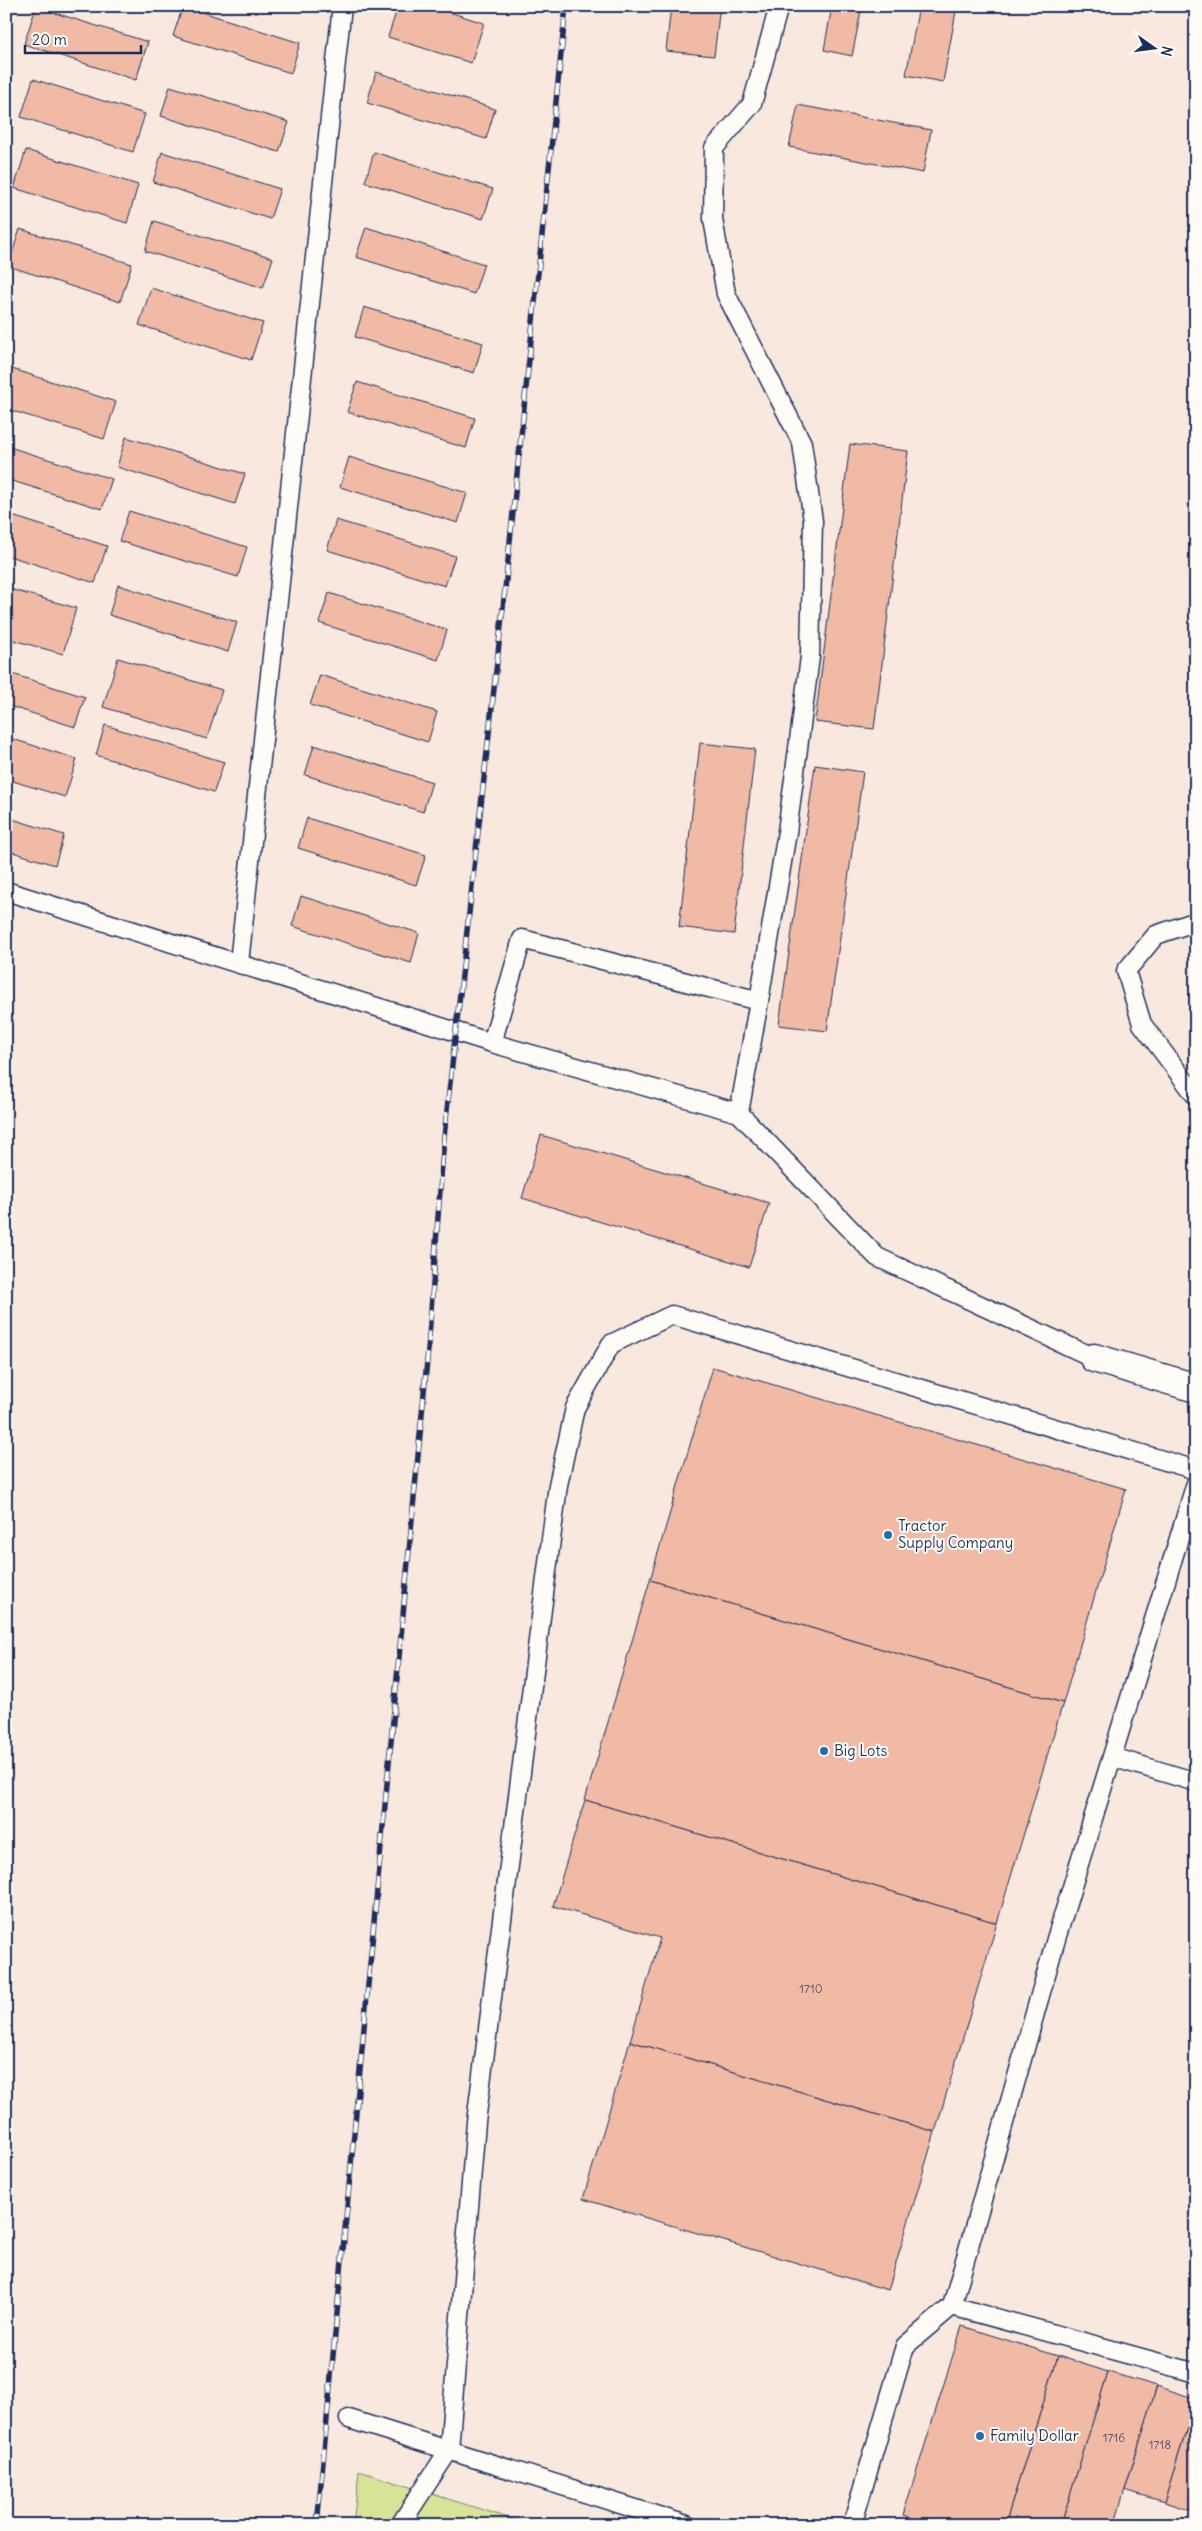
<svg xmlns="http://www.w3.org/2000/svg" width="1202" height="2531" font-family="Delius,sans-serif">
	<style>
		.green { fill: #d7e396; stroke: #79897a }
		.building { fill: #f0baa5; stroke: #1b2f5e }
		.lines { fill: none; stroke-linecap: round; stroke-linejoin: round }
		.lane-casing { stroke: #1b2f5e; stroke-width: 21 }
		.street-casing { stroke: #1b2f5e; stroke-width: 31 }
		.lane { stroke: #fdfcf7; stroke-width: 18 }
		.street { stroke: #fdfcf7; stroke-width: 28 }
		.rail-casing { stroke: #1b2f5e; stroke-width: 5.5 }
		.rail { stroke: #fdfcf7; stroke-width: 4; stroke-dasharray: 11; stroke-linecap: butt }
		.poi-dot { fill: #1f6fb2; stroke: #fdfcf7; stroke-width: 2 }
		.labels { text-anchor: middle; stroke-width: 4; stroke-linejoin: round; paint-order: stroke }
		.number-label { font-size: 12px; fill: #505270 }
		.poi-label { font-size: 15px; fill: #1b2f5e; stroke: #fdfcf7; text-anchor: start }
	</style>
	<rect width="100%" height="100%" fill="#f9e8de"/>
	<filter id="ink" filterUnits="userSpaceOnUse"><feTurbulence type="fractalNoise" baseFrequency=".02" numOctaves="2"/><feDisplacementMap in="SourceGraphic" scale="10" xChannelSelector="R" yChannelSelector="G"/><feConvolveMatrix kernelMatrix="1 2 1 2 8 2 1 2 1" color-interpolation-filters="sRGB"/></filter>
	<g filter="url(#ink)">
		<path class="green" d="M359,2471L531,2525H353Z"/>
		<g class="building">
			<path d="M133,6H150L149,11Z"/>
			<path d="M183,6L300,43L291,73L173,36Z"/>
			<path d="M398,6H430L484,23L471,63L388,37Z"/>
			<path d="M671,6H720L714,56L666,51Z"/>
			<path d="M832,6H862L852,56L824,50Z"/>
			<path d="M919,6H957L943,82L906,75Z"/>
			<path d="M36,7L148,42L136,80L24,44Z"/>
			<path d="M376,72L495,109L486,139L367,103Z"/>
			<path d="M33,79L145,114L133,152L21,117Z"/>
			<path d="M170,86L289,122L279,152L161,116Z"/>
			<path d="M798,105L931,130L923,173L789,147Z"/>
			<path d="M26,150L138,185L127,223L14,188Z"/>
			<path d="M162,152L280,189L270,219L153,182Z"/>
			<path d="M374,152L493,189L483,219L365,182Z"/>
			<path d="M154,221L273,258L263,288L145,251Z"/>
			<path d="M366,227L484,264L474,294L356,257Z"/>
			<path d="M20,229L132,264L120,302L8,266Z"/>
			<path d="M151,288L263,323L251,360L139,325Z"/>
			<path d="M364,307L483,343L474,373L355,337Z"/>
			<path d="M6,367L116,402L104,439L6,409Z"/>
			<path d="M357,382L475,418L466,448L347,412Z"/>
			<path d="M126,437L245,474L235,504L117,467Z"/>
			<path d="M850,444L908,451L874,729L815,722Z"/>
			<path d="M6,446L112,479L102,509L6,479Z"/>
			<path d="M349,457L467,493L458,523L340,487Z"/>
			<path d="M129,511L247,547L238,577L119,541Z"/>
			<path d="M6,514L107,546L95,583L6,555Z"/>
			<path d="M336,520L455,556L445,586L327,550Z"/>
			<path d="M118,585L237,622L228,652L109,615Z"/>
			<path d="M6,588L76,608L63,654L6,638Z"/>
			<path d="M329,593L447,630L438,660L319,623Z"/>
			<path d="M118,658L222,690L207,739L103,707Z"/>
			<path d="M6,672L85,697L75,727L6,705Z"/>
			<path d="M320,675L437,712L428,742L310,705Z"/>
			<path d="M105,725L224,762L214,792L96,755Z"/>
			<path d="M6,737L77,759L65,797L6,779Z"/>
			<path d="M700,743L755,749L734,934L679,927Z"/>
			<path d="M314,745L432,782L423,812L305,775Z"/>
			<path d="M815,765L863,772L827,1031L779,1025Z"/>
			<path d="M6,817L64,835L55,865L6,850Z"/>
			<path d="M307,818L426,855L416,885L298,848Z"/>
			<path d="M301,896L419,933L411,963L292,926Z"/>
			<path d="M541,1135L769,1203L749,1267L522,1198Z"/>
			<path d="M713,1367L1126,1489L1063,1703L650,1580Z"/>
			<path d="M650,1580L1063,1703L997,1923L585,1800Z"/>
			<path d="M585,1800L997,1923L935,2132L630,2041L660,1938L553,1906Z"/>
			<path d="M630,2041L935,2132L888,2290L583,2199Z"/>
			<path d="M962,2326L1058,2356L1005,2525H934L903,2515Z"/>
			<path d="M1058,2356L1108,2372L1061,2525H1005Z"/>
			<path d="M1108,2372L1157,2386L1114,2525H1061Z"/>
			<path d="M1157,2386L1196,2399L1164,2502L1125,2490Z"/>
			<path d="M1196,2400V2512L1164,2502Z"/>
		</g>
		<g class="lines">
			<g class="lane-casing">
				<g id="lane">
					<path d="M6,891L492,1043"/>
					<path d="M1196,927L1191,923L1156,935L1126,971L1142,1024L1196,1096"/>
					<path d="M239,963L342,6"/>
					<path d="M759,1001L787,832L810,657L813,521L802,443L726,294L713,219L714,148L752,104L779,6"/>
					<path d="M739,1113L492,1043L522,939L759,1001L739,1113L877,1257L1094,1358"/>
					<path d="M1112,1757L1196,1782"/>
					<path d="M952,2306L1056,1939L1196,1483"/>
					<path d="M349,2419L687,2525"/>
					<path d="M400,2525L449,2450L476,2122L558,1485L575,1408L611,1344L672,1315L1196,1470"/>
					<path d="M852,2525L905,2346L952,2306L1196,2373"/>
				</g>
			</g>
			<g class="street-casing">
				<path id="street" d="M1094,1358L1196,1388"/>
			</g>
			<use href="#lane" class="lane"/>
			<use href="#street" class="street"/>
			<g class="rail-casing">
				<path id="rail" d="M317,2525L428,1350L444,1137L503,608L566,6"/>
			</g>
			<use href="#rail" class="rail"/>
		</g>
	</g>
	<g class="poi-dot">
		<circle cx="888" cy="1535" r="5"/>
		<circle cx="824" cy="1751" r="5"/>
		<circle cx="980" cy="2436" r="5"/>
	</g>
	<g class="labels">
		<g class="number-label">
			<text x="811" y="1993">1710</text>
			<text x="1114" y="2442">1716</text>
			<text x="1160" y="2449">1718</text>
		</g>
		<g class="poi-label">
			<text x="898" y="1531">Tractor<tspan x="898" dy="17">Supply Company</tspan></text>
			<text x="834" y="1756">Big Lots</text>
			<text x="990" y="2441">Family Dollar</text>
		</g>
	</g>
	<rect width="1202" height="2531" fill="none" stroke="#fdfcf7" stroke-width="25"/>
	<rect x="12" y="12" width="1177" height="2506" fill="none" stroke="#1b2f5e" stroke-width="2" filter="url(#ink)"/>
	<g transform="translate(1154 48) rotate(104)" stroke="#fdfcf7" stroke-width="4" paint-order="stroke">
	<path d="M0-4L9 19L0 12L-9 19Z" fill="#1b2f5e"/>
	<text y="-8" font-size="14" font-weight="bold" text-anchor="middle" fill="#1b2f5e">N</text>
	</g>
	<path d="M25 45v8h116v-8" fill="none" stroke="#1b2f5e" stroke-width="2.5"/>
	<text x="32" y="45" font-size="15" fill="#1b2f5e" stroke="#fdfcf7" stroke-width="4" paint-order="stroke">20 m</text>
</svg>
